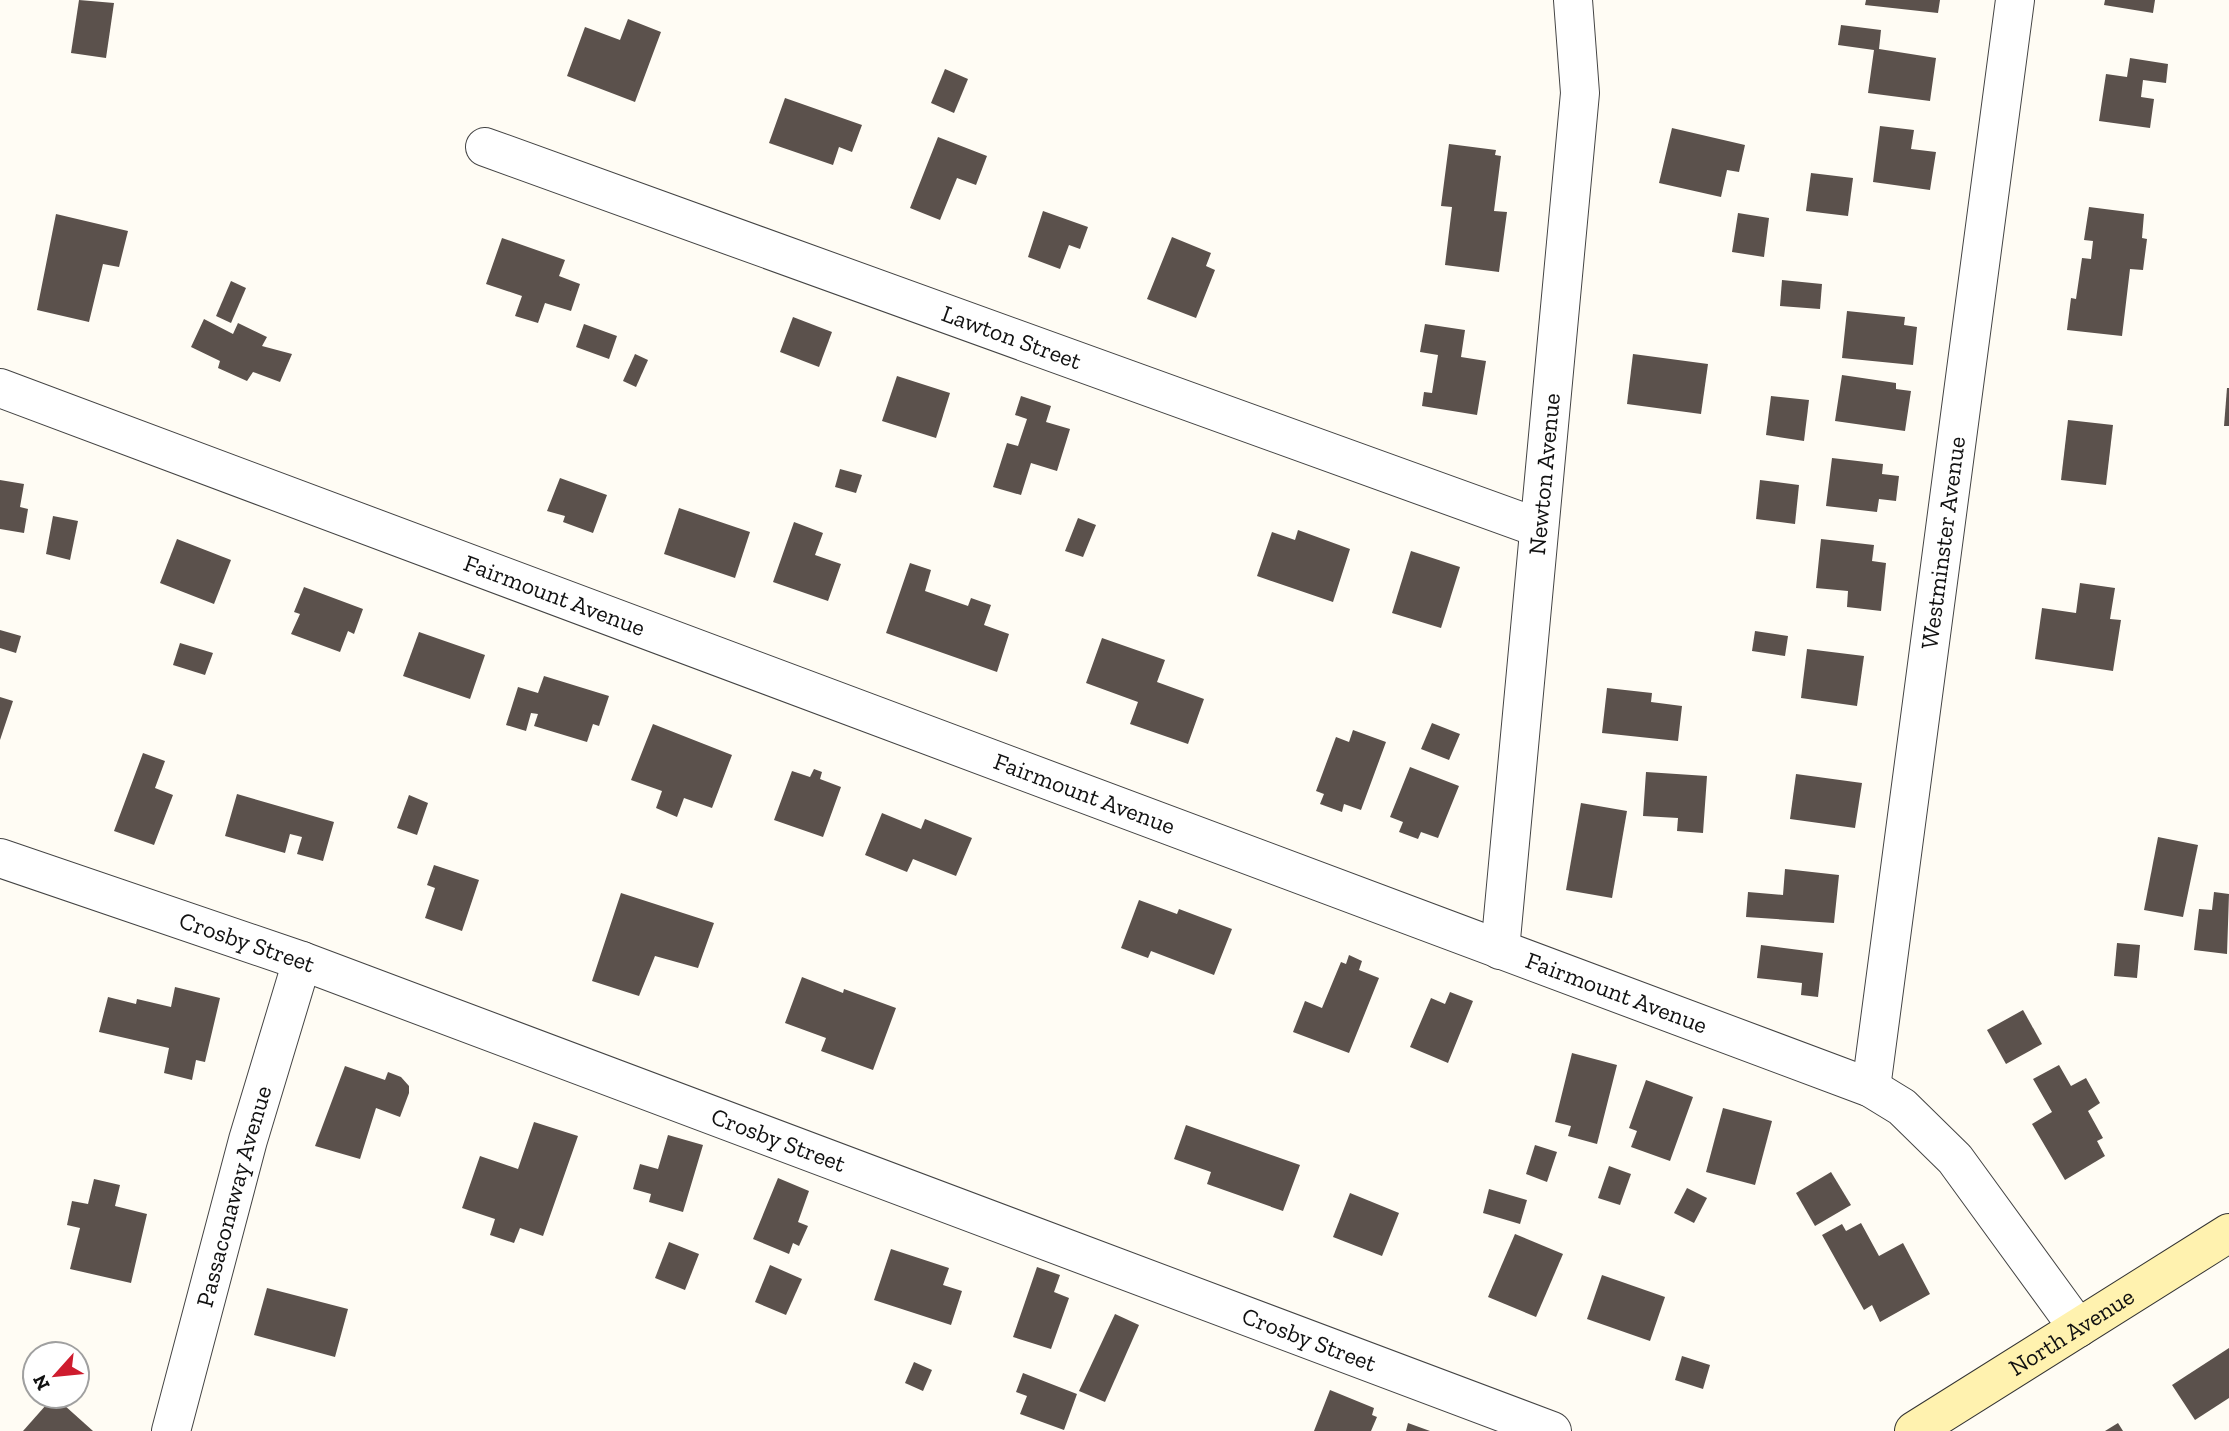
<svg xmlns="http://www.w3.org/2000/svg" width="2229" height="1431" font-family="'Zilla Slab',serif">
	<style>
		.building { fill: #5b514c }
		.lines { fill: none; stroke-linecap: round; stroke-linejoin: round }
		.minor-casing { stroke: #444; stroke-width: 40 }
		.secondary-casing { stroke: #333; stroke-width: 40 }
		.minor { stroke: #fff; stroke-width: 38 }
		.secondary { stroke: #fff2af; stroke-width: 38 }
		.labels { text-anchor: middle; stroke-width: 7; stroke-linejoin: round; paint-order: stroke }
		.street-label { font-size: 24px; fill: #111; stroke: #fff }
	</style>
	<rect width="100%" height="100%" fill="#fffcf4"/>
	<g class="building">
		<path d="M79,0L114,3L106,58L71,53Z"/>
		<path d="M1866,0H1940L1938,13L1865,5Z"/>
		<path d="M2105,0H2155L2153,13L2104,5Z"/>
		<path d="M628,19L661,32L635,102L567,76L585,27L620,40Z"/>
		<path d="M1841,25L1881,30L1879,49L1936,58L1930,101L1868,93L1874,50L1838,45Z"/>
		<path d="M2130,58L2168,64L2166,83L2143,80L2141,97L2154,99L2150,128L2099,121L2106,74L2127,77Z"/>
		<path d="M945,69L968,79L954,113L931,103Z"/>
		<path d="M785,98L862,125L852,152L839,147L833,165L769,143Z"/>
		<path d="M1880,126L1914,130L1911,149L1936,152L1930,190L1873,182Z"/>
		<path d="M1672,128L1745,145L1739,172L1727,170L1721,197L1659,183Z"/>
		<path d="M938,137L987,156L976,185L957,178L940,220L910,208Z"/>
		<path d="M1449,144L1496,150L1495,155L1501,156L1494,211L1507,212L1499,272L1445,265L1452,207L1441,206Z"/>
		<path d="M1811,173L1853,178L1848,216L1806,211Z"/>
		<path d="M2089,207L2144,214L2142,238L2147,239L2143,270L2130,269L2122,336L2067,330L2071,298L2076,299L2082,258L2091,259L2093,241L2084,240Z"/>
		<path d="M1043,211L1088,227L1080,249L1069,245L1060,269L1028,257Z"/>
		<path d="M1738,213L1769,218L1764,257L1732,252Z"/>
		<path d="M56,214L128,231L119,267L103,264L89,322L37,310Z"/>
		<path d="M1172,237L1211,253L1206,266L1215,270L1196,318L1147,299Z"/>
		<path d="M502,238L565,260L559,276L580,284L571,311L545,303L538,323L515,316L522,296L486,284Z"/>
		<path d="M1782,280L1822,284L1820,309L1780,306Z"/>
		<path d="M231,281L246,288L231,323L216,316Z"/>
		<path d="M1847,311L1905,317L1904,325L1917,327L1913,365L1842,358Z"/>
		<path d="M793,317L832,332L819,367L780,352Z"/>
		<path d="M204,319L233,334L238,323L267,337L262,346L292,354L280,382L253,372L247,381L218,368L220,361L191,347Z"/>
		<path d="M584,324L617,336L609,359L576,347Z"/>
		<path d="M1425,324L1465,330L1461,357L1486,361L1477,415L1422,406L1424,392L1432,393L1438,355L1420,352Z"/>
		<path d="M635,354L648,360L636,387L623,381Z"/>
		<path d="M1633,354L1708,364L1701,414L1627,404Z"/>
		<path d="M1842,375L1896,383V389L1911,391L1905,431L1835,421Z"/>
		<path d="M897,376L950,393L936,438L882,421Z"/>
		<path d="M2227,388H2229V426H2224Z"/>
		<path d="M1021,396L1051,406L1046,422L1070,429L1057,471L1031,463L1021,495L993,487L1007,443L1018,446L1027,419L1015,415Z"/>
		<path d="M1771,396L1809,400L1804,441L1766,435Z"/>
		<path d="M2068,420L2113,425L2106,485L2061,480Z"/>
		<path d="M1832,458L1883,464L1882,474L1899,476L1896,501L1879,499L1877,512L1826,506Z"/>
		<path d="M840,469L862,475L856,493L835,487Z"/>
		<path d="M560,478L607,495L593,533L563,522L565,516L547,511Z"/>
		<path d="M0,480L24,484L20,507L28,509L24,533L0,529Z"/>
		<path d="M1760,480L1799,485L1795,524L1756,519Z"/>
		<path d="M679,508L750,532L735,578L664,554Z"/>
		<path d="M53,516L78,521L70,560L46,554Z"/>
		<path d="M1078,518L1096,525L1083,557L1065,551Z"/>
		<path d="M794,522L823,533L815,555L841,564L828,601L773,582Z"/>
		<path d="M1298,530L1350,549L1333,602L1257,576L1272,532L1295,540Z"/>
		<path d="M177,539L231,560L214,604L160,583Z"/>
		<path d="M1821,539L1874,545L1872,561L1886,563L1881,611L1847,607L1848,591L1816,588Z"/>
		<path d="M1411,551L1460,567L1441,628L1392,613Z"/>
		<path d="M910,563L931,570L925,591L968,606L971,598L991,605L984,625L1009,634L997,672L886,633Z"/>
		<path d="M2080,583L2115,588L2110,619L2121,620L2113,671L2035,659L2042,608L2076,613Z"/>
		<path d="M304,587L363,609L354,634L348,631L340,652L291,634L300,614L294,612Z"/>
		<path d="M0,630L21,636L16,653L0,648Z"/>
		<path d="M1755,631L1788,636L1785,656L1752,651Z"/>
		<path d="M419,632L485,655L470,699L403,676Z"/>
		<path d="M1102,638L1165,660L1157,682L1204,699L1188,744L1130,724L1138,702L1086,683Z"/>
		<path d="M180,643L213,653L205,675L173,665Z"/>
		<path d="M1807,649L1864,656L1857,706L1801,698Z"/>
		<path d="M544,676L609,696L599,726L593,724L587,742L534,726L538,714L531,713L526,731L506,725L518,687L538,693Z"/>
		<path d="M1607,688L1652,693L1651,702L1682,706L1678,741L1602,733Z"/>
		<path d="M0,697L13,701L0,740Z"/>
		<path d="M1432,723L1460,734L1449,760L1421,749Z"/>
		<path d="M653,724L732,755L712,808L684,798L677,817L656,808L662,791L631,780Z"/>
		<path d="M1353,730L1386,742L1361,810L1344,804L1342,812L1320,804L1324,794L1316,791L1336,737L1349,742Z"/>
		<path d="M143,753L165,761L155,788L173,795L154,845L114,831Z"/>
		<path d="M1410,767L1459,786L1438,838L1421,832L1418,839L1399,832L1403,822L1390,817Z"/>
		<path d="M814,769L822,772L820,779L841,787L823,837L774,820L792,771L810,777Z"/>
		<path d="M1646,772L1707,776L1703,833L1677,831L1678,818L1643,816Z"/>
		<path d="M1796,774L1862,783L1855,828L1790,819Z"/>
		<path d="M237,794L334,822L323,861L297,854L302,837L290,834L285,853L225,836Z"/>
		<path d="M409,795L428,803L417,835L397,828Z"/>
		<path d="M1581,803L1627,811L1612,898L1566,890Z"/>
		<path d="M882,813L921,829L925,819L972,838L956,876L913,859L907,872L865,855Z"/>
		<path d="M2158,837L2198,845L2183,917L2144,910Z"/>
		<path d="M434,865L479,880L462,931L425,918L435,888L427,885Z"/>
		<path d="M1785,869L1839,875L1834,923L1746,917L1748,892L1783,895Z"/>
		<path d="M2214,892L2229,894L2227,954L2194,950L2199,909L2212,910Z"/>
		<path d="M621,893L714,923L698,968L655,956L639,996L592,981Z"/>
		<path d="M1139,900L1177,914L1179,909L1232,929L1214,975L1151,951L1148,958L1121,948Z"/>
		<path d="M2117,943L2140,945L2137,978L2114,976Z"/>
		<path d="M1761,945L1823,953L1818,997L1801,995L1802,983L1757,978Z"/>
		<path d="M1349,955L1362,961L1359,970L1379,978L1349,1053L1293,1032L1305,1001L1322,1008L1341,962L1346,964Z"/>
		<path d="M802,977L843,993L844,989L896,1008L873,1070L821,1051L826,1038L785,1023Z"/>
		<path d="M175,987L220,998L205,1062L196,1060L192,1080L164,1073L169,1048L99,1032L108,997L136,1004L137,999L171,1007Z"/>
		<path d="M1450,992L1473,1001L1448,1063L1410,1047L1431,998L1445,1004Z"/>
		<path d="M2023,1010L2042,1044L2006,1064L1987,1030Z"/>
		<path d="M1572,1053L1617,1065L1597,1144L1568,1136L1571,1126L1555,1122Z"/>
		<path d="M2059,1065L2071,1086L2086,1078L2100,1103L2088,1111L2103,1138L2097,1141L2105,1156L2065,1180L2032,1124L2052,1112L2033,1079Z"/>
		<path d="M345,1066L385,1080L388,1072L401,1077L409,1086V1093L400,1117L376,1108L360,1159L315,1146Z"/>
		<path d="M1646,1080L1693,1097L1670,1161L1631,1147L1637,1131L1629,1128Z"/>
		<path d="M1723,1108L1772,1121L1755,1185L1706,1172Z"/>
		<path d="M534,1122L578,1136L543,1236L520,1228L514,1243L490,1235L495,1219L462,1208L480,1156L518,1169Z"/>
		<path d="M1186,1125L1300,1165L1283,1211L1207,1184L1211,1172L1174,1159Z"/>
		<path d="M668,1135L703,1145L683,1212L649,1202L651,1194L633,1189L640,1164L658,1169Z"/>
		<path d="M1535,1145L1557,1152L1547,1182L1526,1174Z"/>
		<path d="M1609,1166L1631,1174L1620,1205L1598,1198Z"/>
		<path d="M1831,1172L1851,1205L1815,1226L1796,1193Z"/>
		<path d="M778,1178L809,1191L798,1222L808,1226L799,1246L793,1243L789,1254L753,1239Z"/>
		<path d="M94,1179L120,1185L115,1206L147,1214L131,1283L70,1269L80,1228L67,1225L72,1201L88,1204Z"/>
		<path d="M1687,1188L1707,1198L1694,1223L1674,1213Z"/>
		<path d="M1489,1189L1527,1200L1520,1224L1483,1213Z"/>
		<path d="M1350,1193L1399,1213L1382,1256L1333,1237Z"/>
		<path d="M1861,1223L1879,1256L1903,1243L1930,1294L1880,1322L1872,1305L1864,1310L1822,1235L1842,1224L1846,1231Z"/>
		<path d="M1515,1234L1563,1254L1536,1317L1488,1297Z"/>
		<path d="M669,1242L699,1254L685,1290L655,1278Z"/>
		<path d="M891,1249L949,1268L943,1285L962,1291L951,1325L874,1300Z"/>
		<path d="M770,1265L802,1279L786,1315L755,1302Z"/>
		<path d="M1037,1267L1060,1275L1054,1292L1069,1298L1051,1349L1013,1337Z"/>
		<path d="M1602,1275L1665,1297L1650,1341L1587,1319Z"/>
		<path d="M267,1288L348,1309L335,1357L254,1335Z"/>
		<path d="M1115,1314L1139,1325L1105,1402L1079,1391Z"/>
		<path d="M2229,1348V1398L2195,1420L2172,1385Z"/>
		<path d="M1682,1356L1710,1365L1703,1389L1675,1380Z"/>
		<path d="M914,1362L932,1370L923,1391L905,1383Z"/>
		<path d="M1023,1373L1077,1394L1064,1430L1020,1414L1027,1396L1016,1392Z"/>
		<path d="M1330,1390L1374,1408L1372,1415L1377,1417L1371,1431H1314Z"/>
		<path d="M54,1396L93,1431H23Z"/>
		<path d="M1408,1423L1430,1431H1406Z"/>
		<path d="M2118,1423L2123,1431H2105Z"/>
	</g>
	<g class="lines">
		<g class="minor-casing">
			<g id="minor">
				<path id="s1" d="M485,147L1539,528"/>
				<path id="s2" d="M0,388L1871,1088L1902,1107L1955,1159L2078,1328"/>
				<path id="s3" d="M0,858L302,961L1552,1431"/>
				<path id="s4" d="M1500,950L1580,93L1573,0"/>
				<path id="s5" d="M1871,1088L2015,0"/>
				<path id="s6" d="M171,1431L248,1140L302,961"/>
			</g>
		</g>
		<g class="secondary-casing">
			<g id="secondary">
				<path id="s7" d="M1914,1431L2229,1233"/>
			</g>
		</g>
		<use href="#minor" class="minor"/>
		<use href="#secondary" class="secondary"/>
	</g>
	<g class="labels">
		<g class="street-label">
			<text dy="8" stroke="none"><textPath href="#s1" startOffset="560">Lawton Street</textPath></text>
			<text dy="8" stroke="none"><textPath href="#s4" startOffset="478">Newton Avenue</textPath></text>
			<text dy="8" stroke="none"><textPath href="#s5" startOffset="550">Westminster Avenue</textPath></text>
			<text dy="8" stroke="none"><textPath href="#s2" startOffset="592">Fairmount Avenue</textPath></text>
			<text dy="8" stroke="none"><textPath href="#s2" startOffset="1158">Fairmount Avenue</textPath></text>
			<text dy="8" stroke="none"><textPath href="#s3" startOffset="261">Crosby Street</textPath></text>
			<text dy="8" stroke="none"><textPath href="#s2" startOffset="1726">Fairmount Avenue</textPath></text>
			<text dy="8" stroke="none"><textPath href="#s3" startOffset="828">Crosby Street</textPath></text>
			<text dy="8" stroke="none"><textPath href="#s6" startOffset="243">Passaconaway Avenue</textPath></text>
			<text dy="8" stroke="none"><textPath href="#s7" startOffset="186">North Avenue</textPath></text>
			<text dy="8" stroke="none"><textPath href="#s3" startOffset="1395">Crosby Street</textPath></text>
		</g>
	</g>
	<g transform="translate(56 1375) rotate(243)"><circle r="33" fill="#ffffff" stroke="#a0a0a0" stroke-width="2"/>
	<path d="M0-5L12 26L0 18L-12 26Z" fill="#ce1c2e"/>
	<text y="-10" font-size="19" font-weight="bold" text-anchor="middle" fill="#111111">N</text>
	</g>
</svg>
